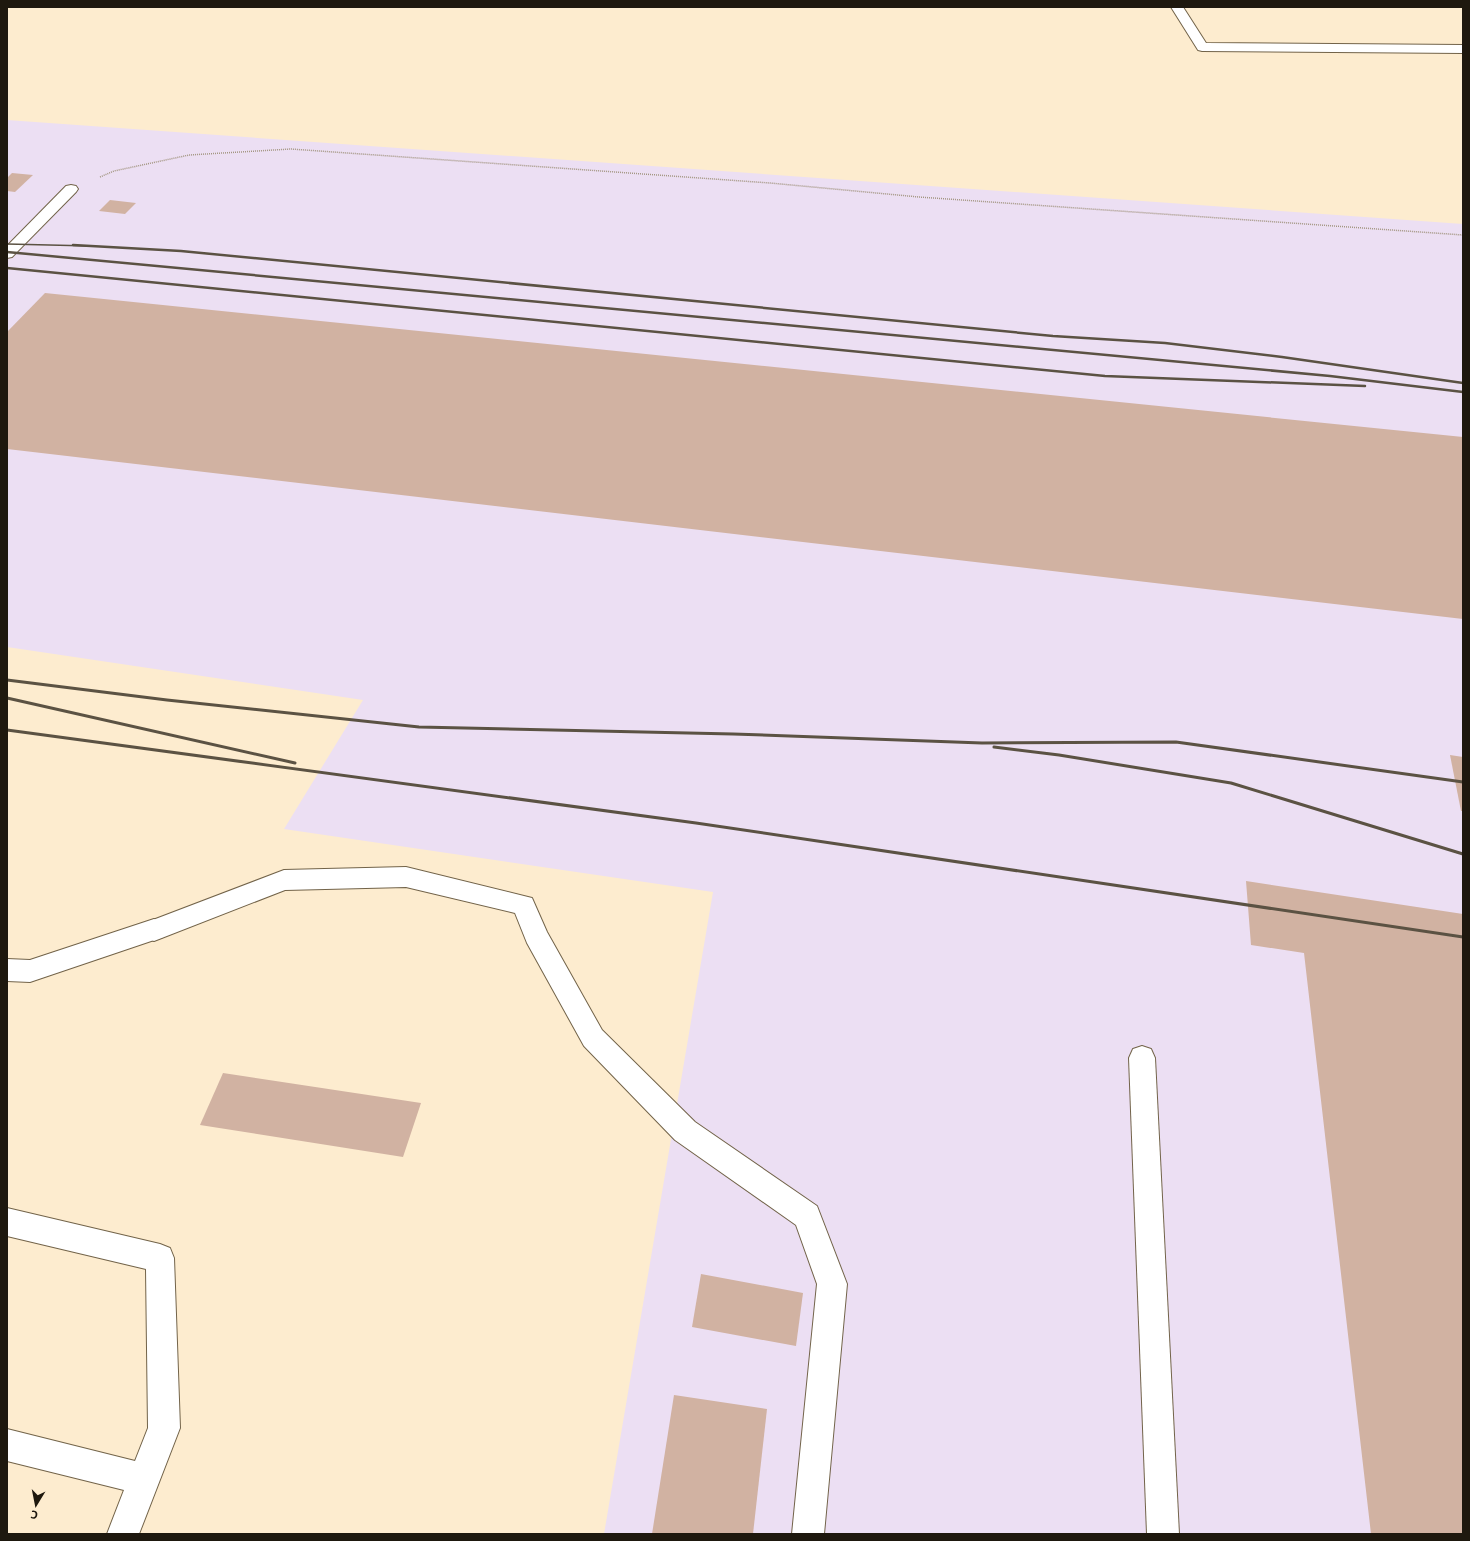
<svg xmlns="http://www.w3.org/2000/svg" width="1470" height="1541" font-family="'Noto Sans',sans-serif">
	<style>
		.industrial { fill: #ecdff3 }
		.building { fill: #d1b2a2 }
		.lines { fill: none; stroke-linecap: round; stroke-linejoin: round }
		.lane-casing { stroke: #726349; stroke-width: 2 }
		.street-casing { stroke: #726349; stroke-width: 2 }
		.path { stroke: #a39681; stroke-width: 1.5; stroke-dasharray: 1 1; stroke-linecap: butt }
		.lane { fill: #fff; fill-rule: evenodd }
		.street { fill: #fff; fill-rule: evenodd }
		.rail-far2 { stroke: #5b5243; stroke-width: 1.5 }
		.rail-far1 { stroke: #5b5243; stroke-width: 2.5 }
		.rail { stroke: #5b5243; stroke-width: 3 }
	</style>
	<rect width="100%" height="100%" fill="#fdeccf"/>
	<path class="industrial" d="M7,120L1463,224V1534H604L713,892L284,829L363,700L7,647Z"/>
	<g class="building">
		<path d="M12,173L33,175L15,192L7,191V178Z"/>
		<path d="M110,200L136,203L125,214L99,211Z"/>
		<path d="M45,293L1463,437V619L7,449V332Z"/>
		<path d="M1450,755L1463,757V811H1461Z"/>
		<path d="M1246,881L1463,914V1534H1371L1304,953L1251,945Z"/>
		<path d="M223,1073L421,1103L403,1157L200,1125Z"/>
		<path d="M701,1274L803,1293L796,1346L692,1327Z"/>
		<path d="M674,1395L767,1409L753,1534H652Z"/>
	</g>
	<g class="lines">
		<g class="lane-casing">
			<g id="lane">
				<path d="M406,867L532,898L547,932L602,1030L695,1122L817,1206L847,1284L824,1534H792L817,1284L796,1225L675,1140L584,1046L527,943L515,913L406,887L285,890L154,941L145,937L142,930L145,923L284,870Z"/>
				<path d="M1142,1046L1151,1049L1155,1058L1179,1534H1147L1129,1058L1133,1049Z"/>
				<path d="M7,1208L160,1244L170,1248L174,1258L180,1428L139,1534H107L124,1490L7,1461V1429L135,1461L148,1428L146,1269L7,1236Z"/>
			</g>
		</g>
		<g class="street-casing">
			<g id="street">
				<path d="M1171,7H1183L1206,43L1463,45V53L1202,51L1198,50Z"/>
				<path d="M71,185L76,186L78,189L76,192L12,257L7,258V246L66,186Z"/>
				<path d="M154,919L163,923L166,930L163,937L30,982L7,981V959L30,960Z"/>
			</g>
		</g>
		<path class="path" d="M100,177L114,171L189,155L291,149L770,183L919,197L1463,235"/>
		<use href="#lane" class="lane"/>
		<use href="#street" class="street"/>
		<path class="rail-far2" d="M7,244L91,246"/>
		<g class="rail-far1">
			<path d="M73,245L181,251L1053,336L1165,343L1282,357L1463,383"/>
			<path d="M7,252L1330,376L1463,392"/>
			<path d="M7,268L1105,376L1365,386"/>
		</g>
		<g class="rail">
			<path d="M7,680L167,700L419,727L733,734L982,743L1176,742L1463,782"/>
			<path d="M7,698L295,763"/>
			<path d="M7,730L696,823L1463,937"/>
			<path d="M994,747L1059,755L1231,783L1463,854"/>
		</g>
	</g>
	<rect width="1470" height="1541" fill="none" stroke="#1e180e" stroke-width="16"/>
	<g transform="translate(36 1505) rotate(190)" stroke="#fdeccf" stroke-width="3" paint-order="stroke">
	<path d="M0-3L7 15L0 10L-7 15Z" fill="#1e180e"/>
	<text y="-6" font-size="11" font-weight="bold" text-anchor="middle" fill="#1e180e">С</text>
	</g>
</svg>
